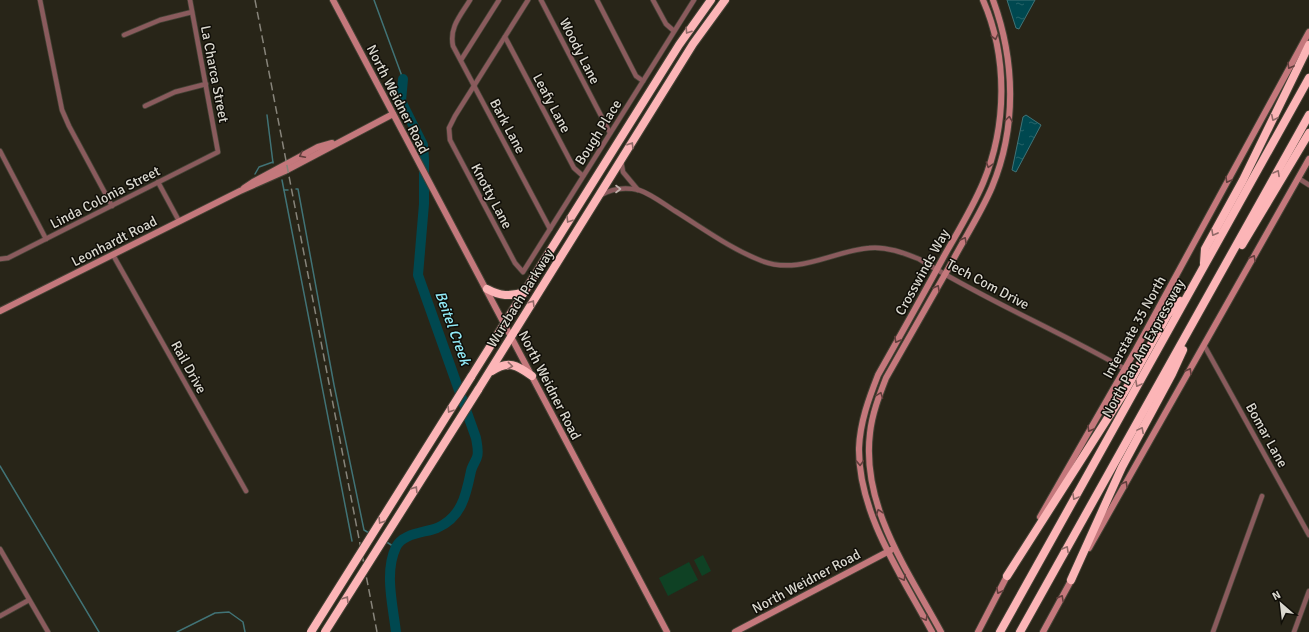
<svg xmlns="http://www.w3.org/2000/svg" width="1309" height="632" font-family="Signika,sans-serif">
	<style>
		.pitch { fill: #0f4124 }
		.water { fill: url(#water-ripples); stroke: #417376 }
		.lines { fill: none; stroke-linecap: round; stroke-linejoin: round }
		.stream { stroke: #417376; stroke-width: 1.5 }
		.river { stroke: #004850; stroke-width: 10 }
		.street-casing { stroke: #444235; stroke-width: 6 }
		.secondary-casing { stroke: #444235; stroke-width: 8 }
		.highway-casing { stroke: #444235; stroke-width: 10 }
		.street { stroke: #8a5b5d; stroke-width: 4.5 }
		.secondary { stroke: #c4787c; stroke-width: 6 }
		.highway { stroke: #fcb5b7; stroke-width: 8 }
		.rail { stroke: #87847a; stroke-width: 1.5; stroke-dasharray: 8 4; stroke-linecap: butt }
		.highway-bridge-casing { stroke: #444235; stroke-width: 10; stroke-linecap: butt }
		.highway-bridge { stroke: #fcb5b7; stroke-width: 8 }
		.oneway { stroke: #926a68 }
		.oneway2 { stroke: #613e3c }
		.oneway3 { stroke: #c2b2ad }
		.labels { text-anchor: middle; stroke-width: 3; stroke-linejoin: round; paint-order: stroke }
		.street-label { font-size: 14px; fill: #dad8cf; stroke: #100e08 }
		.water-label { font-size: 15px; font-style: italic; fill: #92ebf8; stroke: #100e08 }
	</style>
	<defs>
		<pattern id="water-ripples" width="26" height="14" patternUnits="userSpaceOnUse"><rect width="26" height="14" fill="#004850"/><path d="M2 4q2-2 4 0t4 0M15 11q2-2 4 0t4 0" fill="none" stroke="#256268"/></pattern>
	</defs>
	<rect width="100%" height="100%" fill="#282518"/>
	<g class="pitch">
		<path d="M703,555L711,571L702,576L694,560Z"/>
		<path d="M689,562L698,580L668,596L659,578Z"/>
	</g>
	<g class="water">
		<path d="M1007,0H1035L1019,29L1016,28Z"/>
		<path d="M1026,115L1041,125L1016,172L1012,170L1023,117Z"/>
	</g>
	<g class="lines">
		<g class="stream">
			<path d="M374,0L403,79"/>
			<path d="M267,115L273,163"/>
			<path d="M255,174L259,167L273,162"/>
			<path d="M282,180L352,541"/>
			<path d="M296,189H298L334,385L364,530L369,533"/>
			<path d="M284,190H288"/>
			<path d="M0,466L99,632"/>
			<path d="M385,541L396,548"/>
			<path d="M177,632L215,613L229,612L243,622L245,632"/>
		</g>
		<path class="river" d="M396,632C393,606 384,572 396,547C403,533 424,533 437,528C462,517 466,495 471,471C472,466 476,461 477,457C479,452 477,444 476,438L418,275L424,204V159L423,145L401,101L403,79"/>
		<g class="street-casing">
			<g id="street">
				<path d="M40,0L62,110L69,126L112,206"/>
				<path d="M470,0C461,15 449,27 453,46L550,229"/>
				<path d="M528,0L455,116L449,128L450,140L515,263L523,272L694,0"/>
				<path d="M541,0L610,133"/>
				<path d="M597,0L636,76L643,81"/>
				<path d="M653,0L666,24L674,31"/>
				<path d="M124,35L160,20L192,12"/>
				<path d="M505,37L574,168L583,176"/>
				<path d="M461,60L499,0"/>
				<path d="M145,106L175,92L206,84"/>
				<path d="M0,151L46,239"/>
				<path d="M621,160L623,172L638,190"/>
				<path d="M1298,178L1309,185"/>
				<path d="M158,182L179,221"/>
				<path d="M601,195C613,188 625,187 639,190C651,194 664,204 675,211C704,229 731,249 762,261C799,275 833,251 869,248C886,246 904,253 919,259C985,300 1057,330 1125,369"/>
				<path d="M113,255L246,491"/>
				<path d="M0,259L8,258L218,152L190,0"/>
				<path d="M1204,345L1309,535"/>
				<path d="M0,549L48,632"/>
				<path d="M0,616L29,600"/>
				<path d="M1213,632L1262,496"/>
				<path d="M1294,632L1309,591"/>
			</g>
		</g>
		<g class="secondary-casing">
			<g id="secondary">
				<path d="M333,0L667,632"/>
				<path d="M244,188L253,182L318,147L332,143"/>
				<path d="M0,311L240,191L285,171L393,114"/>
				<path d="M1040,517L1135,351L1309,32"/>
				<path d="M1089,548L1309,159"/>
				<path d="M735,632L891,550"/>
				<path d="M932,632C902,576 858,513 859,448C860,422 869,398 878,375C900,336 922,297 943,258C957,233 972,209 983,183C1007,126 1008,57 983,0"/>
				<path d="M941,632C908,571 861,506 870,433C872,414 879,396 886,378C908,339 930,301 952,262C965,237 981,213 992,187C1017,127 1015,60 993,0"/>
				<path d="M978,632L1008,574"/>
				<path d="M1043,632L1073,577"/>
			</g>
		</g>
		<g class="highway-casing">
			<g id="highway">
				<path d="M1242,245L1309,133"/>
				<path d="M1204,263L1205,249L1243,180L1309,45"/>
				<path d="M487,289C500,296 510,297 524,292"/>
				<path d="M492,371C508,360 517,365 532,376"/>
				<path d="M471,377L679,45L711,0"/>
				<path d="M478,390L693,44L725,0"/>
				<path d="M1007,576L1125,391L1168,314L1180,301"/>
				<path d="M1071,580L1122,467L1172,374L1183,350"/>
				<path d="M1000,632L1309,78"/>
				<path d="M1020,632L1309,115"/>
			</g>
		</g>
		<use href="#street" class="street"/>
		<use href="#secondary" class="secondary"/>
		<use href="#highway" class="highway"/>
		<path class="rail" d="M255,0L377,632"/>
		<g class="highway-bridge-casing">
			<g id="highway-bridge">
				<path d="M311,632L471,377"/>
				<path d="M325,632L478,390"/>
			</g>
		</g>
		<use href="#highway-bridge" class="highway-bridge"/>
	</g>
	<defs><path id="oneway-chevron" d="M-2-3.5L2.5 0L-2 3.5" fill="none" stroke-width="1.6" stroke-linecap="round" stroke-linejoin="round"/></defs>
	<g class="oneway">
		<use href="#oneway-chevron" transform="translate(688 31) rotate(123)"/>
		<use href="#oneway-chevron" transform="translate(1274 118) rotate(116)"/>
		<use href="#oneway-chevron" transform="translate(631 145) rotate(-58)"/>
		<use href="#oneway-chevron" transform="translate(1277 173) rotate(-61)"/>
		<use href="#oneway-chevron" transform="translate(569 220) rotate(122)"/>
		<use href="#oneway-chevron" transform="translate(1214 233) rotate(119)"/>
		<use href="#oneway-chevron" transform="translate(532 303) rotate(-58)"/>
		<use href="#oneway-chevron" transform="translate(510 366) rotate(6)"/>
		<use href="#oneway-chevron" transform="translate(1138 384) rotate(119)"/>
		<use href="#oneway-chevron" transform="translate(450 410) rotate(122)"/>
		<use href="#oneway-chevron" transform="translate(1141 430) rotate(-62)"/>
		<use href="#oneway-chevron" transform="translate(415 489) rotate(-58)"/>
		<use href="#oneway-chevron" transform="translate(1075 497) rotate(119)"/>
		<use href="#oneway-chevron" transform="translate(381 521) rotate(122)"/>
		<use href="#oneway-chevron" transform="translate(1066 549) rotate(-61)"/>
		<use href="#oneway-chevron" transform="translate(346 599) rotate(-58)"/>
	</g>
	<g class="oneway2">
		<use href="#oneway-chevron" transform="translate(995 37) rotate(77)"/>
		<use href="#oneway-chevron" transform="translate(1290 66) rotate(119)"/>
		<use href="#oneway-chevron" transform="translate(1009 119) rotate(-83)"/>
		<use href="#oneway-chevron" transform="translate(302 155) rotate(153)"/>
		<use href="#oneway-chevron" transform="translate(989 165) rotate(108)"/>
		<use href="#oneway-chevron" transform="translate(1228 180) rotate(119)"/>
		<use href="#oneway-chevron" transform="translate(964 240) rotate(-61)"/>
		<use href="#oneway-chevron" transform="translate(1253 258) rotate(-61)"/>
		<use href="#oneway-chevron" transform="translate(937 288) rotate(-61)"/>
		<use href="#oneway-chevron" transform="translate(897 340) rotate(119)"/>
		<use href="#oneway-chevron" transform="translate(1189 371) rotate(-60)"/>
		<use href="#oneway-chevron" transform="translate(880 395) rotate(-69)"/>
		<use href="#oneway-chevron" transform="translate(1090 429) rotate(120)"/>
		<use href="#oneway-chevron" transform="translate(860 463) rotate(88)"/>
		<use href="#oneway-chevron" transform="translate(1125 484) rotate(-60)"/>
		<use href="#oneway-chevron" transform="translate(879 512) rotate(-109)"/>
		<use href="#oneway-chevron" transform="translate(903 578) rotate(62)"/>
		<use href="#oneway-chevron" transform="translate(999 591) rotate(117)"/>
		<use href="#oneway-chevron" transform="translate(1061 598) rotate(-61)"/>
		<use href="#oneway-chevron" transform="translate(925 618) rotate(62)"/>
	</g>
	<use class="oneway3" href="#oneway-chevron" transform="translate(618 189)"/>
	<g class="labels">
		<g class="street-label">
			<text transform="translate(580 51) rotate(63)" y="5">Woody Lane</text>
			<text transform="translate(215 74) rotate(79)" y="5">La Charca Street</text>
			<text transform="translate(398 99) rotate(63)" y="5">North Weidner Road</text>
			<text transform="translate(552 103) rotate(62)" y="5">Leafy Lane</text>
			<text transform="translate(508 126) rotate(62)" y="5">Bark Lane</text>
			<text transform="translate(598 132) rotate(-58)" y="5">Bough Place</text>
			<text transform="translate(492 196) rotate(62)" y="5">Knotty Lane</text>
			<text transform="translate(105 197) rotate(-27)" y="5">Linda Colonia Street</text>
			<text transform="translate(114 241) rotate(-27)" y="5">Leonhardt Road</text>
			<text transform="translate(922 272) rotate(-61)" y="5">Crosswinds Way</text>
			<text transform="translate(988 284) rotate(28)" y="5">Tech Com Drive</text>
			<text transform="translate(520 298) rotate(-58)" y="5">Wurzbach Parkway</text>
			<text transform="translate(1134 327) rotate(-61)" y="5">Interstate 35 North</text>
			<text transform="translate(1143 348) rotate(-61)" y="5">North Pan Am Expressway</text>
			<text transform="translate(189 367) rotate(61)" y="5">Rail Drive</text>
			<text transform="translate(550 385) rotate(63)" y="5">North Weidner Road</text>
			<text transform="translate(1267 435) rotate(61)" y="5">Bomar Lane</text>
			<text transform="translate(806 581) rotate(-28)" y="5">North Weidner Road</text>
		</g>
		<g class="water-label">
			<text transform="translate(453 328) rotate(70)" y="5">Beitel Creek</text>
		</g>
	</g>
	<g transform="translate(1281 604) rotate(332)" stroke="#100e08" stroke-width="3" paint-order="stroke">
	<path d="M0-3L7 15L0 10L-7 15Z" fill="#dad8cf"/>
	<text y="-6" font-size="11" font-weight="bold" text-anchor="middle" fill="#dad8cf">N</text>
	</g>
</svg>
